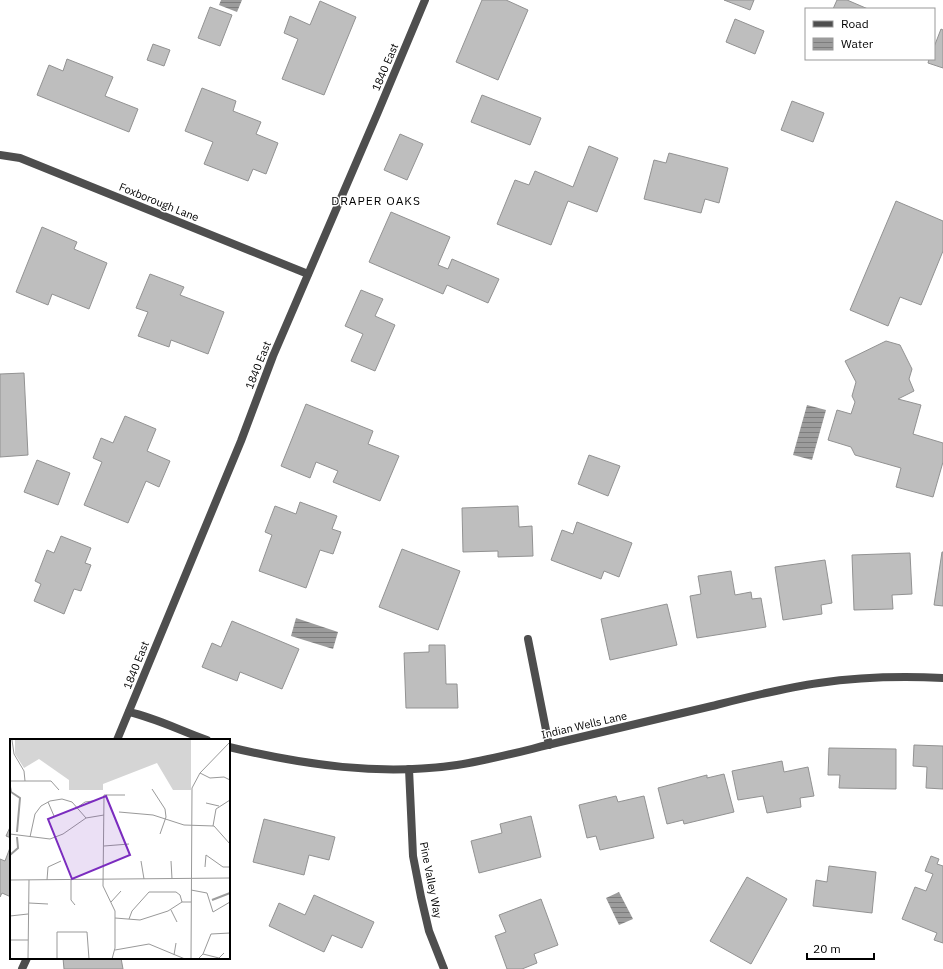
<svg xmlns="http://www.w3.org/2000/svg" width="943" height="969" font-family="'IBM Plex Sans',sans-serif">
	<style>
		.water { fill: url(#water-rules) }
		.building { fill: #bebebe; stroke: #929292 }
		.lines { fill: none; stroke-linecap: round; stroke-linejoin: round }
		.minor { stroke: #4e4e4e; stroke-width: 8 }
		.labels { text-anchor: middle; stroke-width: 3; stroke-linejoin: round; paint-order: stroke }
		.street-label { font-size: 11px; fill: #000; stroke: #fff }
		.neighbourhood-label { font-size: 12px; letter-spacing: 1px; fill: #000; stroke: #fff }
		.inset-river { fill: none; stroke: #9c9c9c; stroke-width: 2 }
		.inset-road { fill: none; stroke: #999; stroke-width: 1 }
		.view { fill: #7b2cbf; fill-opacity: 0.15; stroke: #7b2cbf; stroke-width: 2 }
		.inset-edge { fill: none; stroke: #000; stroke-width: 2 }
	</style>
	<defs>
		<pattern id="water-rules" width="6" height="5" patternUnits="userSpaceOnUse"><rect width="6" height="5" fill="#9c9c9c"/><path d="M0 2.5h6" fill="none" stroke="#7d7d7d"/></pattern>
	</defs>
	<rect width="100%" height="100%" fill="#fff"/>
	<g class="water">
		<path d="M221,0H242L237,12L219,5Z"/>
		<path d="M807,405L826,410L812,460L793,455Z"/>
		<path d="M296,618L338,632L333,649L291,636Z"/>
		<path d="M619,892L633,919L619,925L606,898Z"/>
	</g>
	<g class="building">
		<path d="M482,0H506L528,10L498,80L456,62Z"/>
		<path d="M724,0H754L750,10Z"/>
		<path d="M837,0H847L868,9H833Z"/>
		<path d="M320,1L356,17L324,95L282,79L298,39L284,33L290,16L310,25Z"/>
		<path d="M210,7L232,15L220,46L198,38Z"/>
		<path d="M735,19L764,31L755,54L726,42Z"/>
		<path d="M941,29L943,30V68L928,63L929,59H934V47Z"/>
		<path d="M153,44L170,50L164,66L147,60Z"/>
		<path d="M67,59L113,77L105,96L138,109L129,132L37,95L49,65L63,71Z"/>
		<path d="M202,88L236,101L233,111L261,122L256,134L278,143L266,174L253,169L248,181L204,164L213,142L185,131Z"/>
		<path d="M482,95L541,118L530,145L471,122Z"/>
		<path d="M792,101L824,113L813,142L781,130Z"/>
		<path d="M400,134L423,144L407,180L384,170Z"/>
		<path d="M589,146L618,158L597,212L568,201L551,245L497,224L515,180L529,185L535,171L573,187Z"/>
		<path d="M669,153L728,168L719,203L705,199L701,213L644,199L654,160L666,163Z"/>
		<path d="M896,201L943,221V251L921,305L900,297L888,326L850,310Z"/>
		<path d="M391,212L450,237L438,265L448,269L452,259L499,279L488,303L447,285L443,294L369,262Z"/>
		<path d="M42,227L77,242L74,249L107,263L89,309L52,294L48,305L16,292Z"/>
		<path d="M150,274L184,287L180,295L224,312L208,354L171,340L169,347L138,336L148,312L136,308Z"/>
		<path d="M361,290L383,299L375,316L395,325L375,371L351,361L363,334L345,326Z"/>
		<path d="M886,341L900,345L912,369L909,379L914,391L898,399L921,405L913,434L943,443V462L933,497L896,487L901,468L855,455L851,447L828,440L837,410L851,414L855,402L852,396L856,382L845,361Z"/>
		<path d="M24,373L28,455L0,457V374Z"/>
		<path d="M306,404L373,431L368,444L399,456L380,501L333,482L338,471L316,462L310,478L281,466Z"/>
		<path d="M125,416L156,429L147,451L170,461L159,487L146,481L128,523L84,505L102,462L93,458L101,438L113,443Z"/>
		<path d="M589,455L620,466L608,496L578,484Z"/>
		<path d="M37,460L70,473L58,505L24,492Z"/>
		<path d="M300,502L337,516L332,529L341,532L333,554L320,550L306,588L259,571L272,535L265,532L275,506L296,514Z"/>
		<path d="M518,506L519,527L532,526L533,556L498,557V551L463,552L462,508Z"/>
		<path d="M577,522L632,543L619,577L604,571L601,579L551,560L562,530L573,534Z"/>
		<path d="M61,536L91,548L85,563L91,565L81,591L74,589L64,614L34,601L41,584L35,581L47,550L54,553Z"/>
		<path d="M402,549L460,571L438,630L379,607Z"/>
		<path d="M942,552H943V606L934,605Z"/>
		<path d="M910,553L912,594L892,595L893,609L854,610L852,555Z"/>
		<path d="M825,560L832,603L821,605L822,614L783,620L775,567Z"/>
		<path d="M731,571L735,595L751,592L752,599L761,598L766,627L697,638L690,596L701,594L698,576Z"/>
		<path d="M667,604L677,645L610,660L601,619Z"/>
		<path d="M232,621L299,649L282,689L240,672L237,681L202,667L212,643L221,647Z"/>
		<path d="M429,645H445L446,684H457L458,708H406L404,653L429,652Z"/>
		<path d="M914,745L943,746V789L926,788L927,767L913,766Z"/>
		<path d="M829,748L896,749V789L839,788L840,775H828Z"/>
		<path d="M782,761L784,772L808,767L814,796L800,798L801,807L767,813L763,796L738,800L732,771Z"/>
		<path d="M724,774L734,812L684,824L683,820L667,824L658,788L707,775V778Z"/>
		<path d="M616,796L618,802L644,796L654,838L600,850L596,836L587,838L579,805Z"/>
		<path d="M531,816L541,857L479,873L471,841L502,833L500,824Z"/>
		<path d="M264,819L335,837L329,860L309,855L304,875L253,862Z"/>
		<path d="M11,825V838L6,836Z"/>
		<path d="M11,845V897L2,893L0,897V859L5,861Z"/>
		<path d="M931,856L939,859L937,864L943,866V943L934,940L937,933L902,919L915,887L926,891L933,874L925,871Z"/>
		<path d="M829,866L876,872L872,913L813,906L816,880L827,882Z"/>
		<path d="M747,877L787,899L751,964L710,941Z"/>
		<path d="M314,895L374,922L362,948L332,935L324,952L269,926L279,903L305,915Z"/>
		<path d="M541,899L558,945L534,954L537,963L522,969H507L495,936L506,932L499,915Z"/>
		<path d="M63,958H121L123,969H64Z"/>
	</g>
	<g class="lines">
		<g class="minor">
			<path d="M0,155L20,158L308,274"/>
			<path d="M528,639L549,745"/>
			<path d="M129,712C156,718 181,731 207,740"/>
			<path d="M117,740L241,441L273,356L378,112L425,0"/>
			<path d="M229,747C304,765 380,776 457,765C491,760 526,750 560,742C611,730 662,718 712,706C748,697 783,688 819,683C860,677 902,676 943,678"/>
			<path d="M409,769L413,856L421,897L429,931L444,969"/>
			<path d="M22,969L27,958"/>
		</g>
	</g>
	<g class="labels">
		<g class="street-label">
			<text transform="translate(385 67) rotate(-67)" y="4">1840 East</text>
			<text transform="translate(159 202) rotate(22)" y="4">Foxborough Lane</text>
			<text transform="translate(258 365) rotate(-68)" y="4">1840 East</text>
			<text transform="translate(136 665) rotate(-68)" y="4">1840 East</text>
			<text transform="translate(584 725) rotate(-13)" y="4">Indian Wells Lane</text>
			<text transform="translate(431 880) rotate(79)" y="4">Pine Valley Way</text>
		</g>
		<g class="neighbourhood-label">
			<text x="376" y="205">DRAPER OAKS</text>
		</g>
	</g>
	<g transform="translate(10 739)">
		<rect width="220" height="220" fill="#fff"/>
		<path d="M5,0H181V51H163L147,24L93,45V51H59V41L29,20L14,29L5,15Z" fill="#d5d5d5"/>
		<path class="inset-river" d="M0,48L1,53L10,59L7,93M0,116L8,109L7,98M202,161L220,154"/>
		<path class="inset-road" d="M2,1L4,15L14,32L15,42M190,34L200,39L214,38L220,41M0,42H41L49,51M142,50L155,70L156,78L150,95M38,63L44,77M196,64L209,67M68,68L75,63L83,62M109,73L143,76L174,86L204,87L220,105M203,87L206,70L220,61M0,95L40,100L53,95L76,79L94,76M20,98L25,75L31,67L40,62L52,60L62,63L76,79M94,107L119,105M131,122L134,140M161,122L162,140M195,128L196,116L213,128H220M0,141L220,139M37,141L38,128L51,122M61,141V161L65,166M181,151L197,154L203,173L220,163M101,163L111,152M19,164L38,165M161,171L167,183M0,177L18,175M105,179L130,181L158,172L172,163H181M119,180L122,172L139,153H166L170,156L172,163M0,201H18M105,211L139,205L175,220M193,215L209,219L214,214M164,216L166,204M18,220L19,141M47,220V193H77L79,220M102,220L105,209V172L93,147L94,56H115M181,220L182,49L190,34L220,3M188,220L193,215L201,195L220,194"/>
		<path class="view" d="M96,57L120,116L62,140L38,80Z"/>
		<rect width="220" height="220" class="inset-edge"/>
	</g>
	<rect x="805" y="8" width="130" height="52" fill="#ffffff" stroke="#999999"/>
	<rect x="813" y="21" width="20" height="6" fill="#4e4e4e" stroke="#999999"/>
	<text x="841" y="28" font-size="12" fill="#000000">Road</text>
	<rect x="813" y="38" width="20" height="12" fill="url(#water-rules)" stroke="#999999"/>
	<text x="841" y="48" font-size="12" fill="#000000">Water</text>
	<path d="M807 953v6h67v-6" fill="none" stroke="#000000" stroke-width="2"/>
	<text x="813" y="953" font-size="12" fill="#000000" stroke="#ffffff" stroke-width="3" paint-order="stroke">20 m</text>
</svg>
